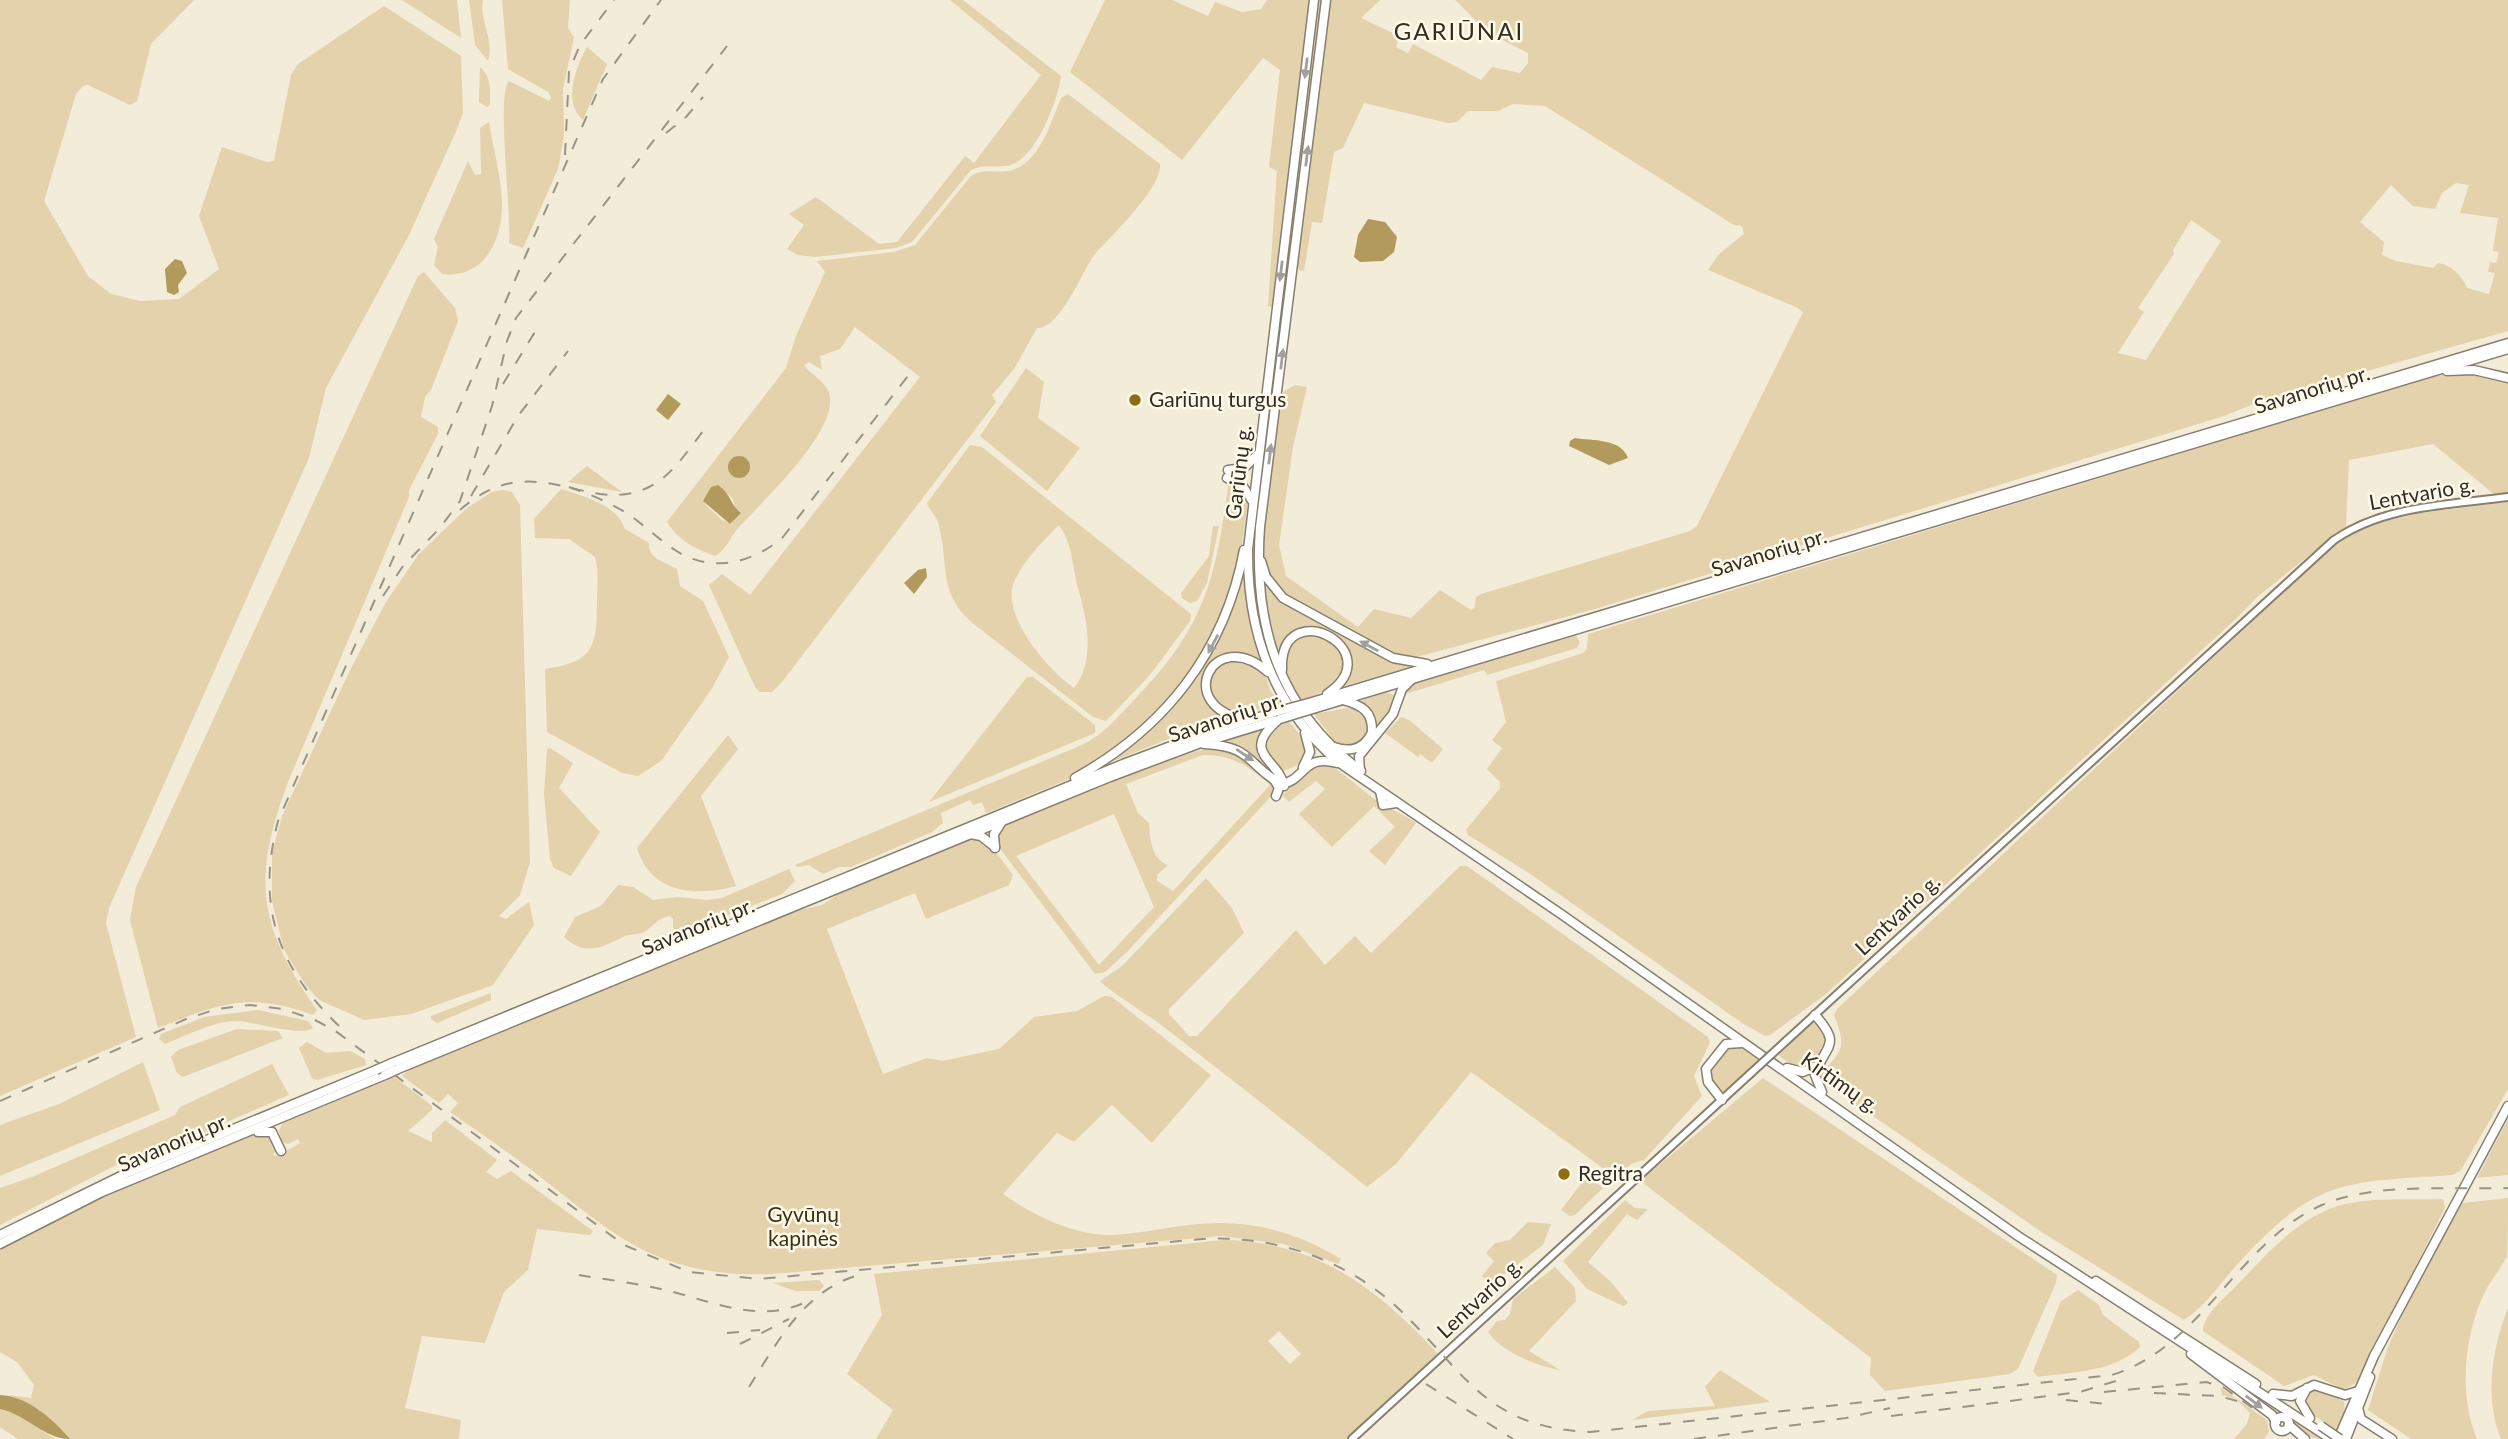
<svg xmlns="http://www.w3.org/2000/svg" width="2508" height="1439" font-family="Lato,sans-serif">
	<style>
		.green { fill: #e3d2ab; fill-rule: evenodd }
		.water { fill: #b29a5d }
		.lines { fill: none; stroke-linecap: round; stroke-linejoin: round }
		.major-casing { stroke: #867f6f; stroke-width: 10 }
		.highway-casing { stroke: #867f6f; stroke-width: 11 }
		.major { stroke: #fff; stroke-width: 6 }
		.highway { stroke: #fff; stroke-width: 8 }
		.rail { stroke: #999486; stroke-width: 2; stroke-dasharray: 12 12; stroke-linecap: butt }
		.major-bridge-casing { stroke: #867f6f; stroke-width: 10; stroke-linecap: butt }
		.highway-bridge-casing { stroke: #867f6f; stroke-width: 11; stroke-linecap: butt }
		.major-bridge { stroke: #fff; stroke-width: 6 }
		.highway-bridge { stroke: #fff; stroke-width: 8 }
		.oneway { fill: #a2a09d }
		.poi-dot { fill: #8d6f12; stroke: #fff9ea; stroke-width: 2.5 }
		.labels { text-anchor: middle; stroke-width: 5; stroke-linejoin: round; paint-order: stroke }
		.street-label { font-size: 21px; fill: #302d26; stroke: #fff9ea }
		.poi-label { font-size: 21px; fill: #302d26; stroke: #fff9ea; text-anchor: start }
		.park-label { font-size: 21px; fill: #3b3014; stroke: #fff9ea }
		.quarter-label { font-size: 24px; letter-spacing: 2px; fill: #342e20; stroke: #fff9ea }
	</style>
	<rect width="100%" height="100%" fill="#f3ecd9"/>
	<g class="green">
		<path d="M0,0H194L151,44L137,101L130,105L88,85L83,86L76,94L44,201L88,276L111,294L140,301L179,299L219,269L199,216L222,147L267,162L274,161L291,75L298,64L384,6L461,56L463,112L458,127L409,235L326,388L309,458L109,908L106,923L136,1037L0,1096Z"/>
		<path d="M402,0H457L461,38Z"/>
		<path d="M469,0H483C479,20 495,41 488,61L475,45Z"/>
		<path d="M502,0H570L568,28L574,37L563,89L564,136L558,169L523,248L509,243C512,215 496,93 509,81L549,101L551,98L548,92L508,69Z"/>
		<path d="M950,0H963L1061,76C1058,100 1037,155 1013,164C999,170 985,162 971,170L912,242L896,248L815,257L798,255L787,249L804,225L789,214L816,197L879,244L897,242L965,156L974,163L1041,75Z"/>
		<path d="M1105,0H1172L1208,16L1215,2L1242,12L1261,9L1267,0H1310L1272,307L1268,306L1277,171L1269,167L1280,70L1263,58L1182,160L1070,72Z"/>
		<path d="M1317,0H1322L1285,302L1282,304Z"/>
		<path d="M1330,0H1380L1361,18L1399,36L1396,47L1408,53L1413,44L1481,80L1492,67L1520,73L1528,63V53L1487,32L1455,0H2508V331L2261,401L2224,416L1595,609L1428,654L1411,658L1394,654L1289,598C1279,588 1268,578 1265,563C1261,541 1275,412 1283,392L1295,385L1307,387L1293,447L1279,545L1286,576L1358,627L1374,609L1411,618L1440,590L1471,610L1475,607L1476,597L1481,594L1690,531L1697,526L1803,312L1798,308L1708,270L1719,254L1744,234L1742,226L1734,225L1545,106L1513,104L1498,111H1468L1457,122L1448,123L1364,103L1343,148L1334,152L1322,223L1312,222L1304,271L1299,270L1297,264ZM2456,183L2469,185L2460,213L2498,218L2493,251L2499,252L2496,263L2490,262L2488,272L2495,273L2489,294L2467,288C2462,275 2451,265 2438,263L2433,268L2396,261L2382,255L2384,242L2360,222L2391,185L2413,206L2435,209L2442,193ZM2191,220L2221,241L2146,360L2118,353L2144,312L2138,308L2174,254L2173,250Z"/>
		<path d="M587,47L607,64L583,120C562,103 576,66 587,47Z"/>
		<path d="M480,67C492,77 490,90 490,105L487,107L479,102Z"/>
		<path d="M1068,94L1160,164C1163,187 1110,237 1095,254C1083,269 1060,330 1037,328L1014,369L992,395L996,402L782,682L772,692H760L755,687L709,585L722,574L750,595L920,377L855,327L840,349L820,356L822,370L809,362L804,365C812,376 828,382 830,397C835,434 763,501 739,527C730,537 727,549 715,556C695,549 678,540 667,522L786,368L796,336L825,272L817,261L894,252L915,245L971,176C983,168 995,173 1008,171C1039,166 1051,122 1061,98ZM718,485L733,499L735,508L740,512L731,524L722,520L705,504L711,487Z"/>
		<path d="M489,122C493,148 501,176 502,202C503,240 484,279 442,274L434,265L438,247L434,239L468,161L475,175L481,174L480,128Z"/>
		<path d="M424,272L455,308L458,321L431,390L425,397L421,417L438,427V434L409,490V497L288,782C252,878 257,925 317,1010L313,1015C248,991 219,1004 158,1028L130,920L136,887L418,276Z"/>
		<path d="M1279,323L1256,582L1262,626L1273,661L1325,744L1306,727L1272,671L1253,604L1251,551Z"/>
		<path d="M1026,368L1044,382L1038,418L1080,448L1047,491L980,436Z"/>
		<path d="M2454,373L2508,380V493L2495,495L2433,444L2349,460L2346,526L2257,597L2238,617L1826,994L1770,1035L1765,1036L1742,1023L1529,873L1468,835L1466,830L1500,788V782L1487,769L1502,748L1492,740L1506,722L1496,681L1583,653L1587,649L1588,634L2431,377Z"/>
		<path d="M970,445L982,447L1191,614L1190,621L1150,675L1106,721L1093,717L975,625C936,593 950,564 938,522C935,514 929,510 927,503ZM1059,525C1073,545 1072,565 1078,588C1087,619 1096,661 1074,688C1049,671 1003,618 1013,585C1020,564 1044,540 1059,525Z"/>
		<path d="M587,466L622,492L568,482Z"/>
		<path d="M1231,483L1237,484L1248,502L1239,565L1210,646L1152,722L1074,777L986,813L982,802L973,805L970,800L941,813L943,823L932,832L851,867H839L823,874L809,865L797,867L795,865L1082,745C1104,734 1117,718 1134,700C1203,629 1216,581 1228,486Z"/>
		<path d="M561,489C585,497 616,504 625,529L649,543C648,560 665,561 677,569L680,586L703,601L729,657L711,690L661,761L638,776L622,773L547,732L545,669C594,662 597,647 597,601C597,587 599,570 595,557L569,539L535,538L534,519Z"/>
		<path d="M503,490L512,492L520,505L530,862L520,895L499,916L506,919L529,902L534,925L493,985L411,1014L364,1020L319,1000L305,984L284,950L272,901V853L282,816L350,670L386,602L418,555L467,508L492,492Z"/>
		<path d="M2508,502V1089L2461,1170L2453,1175C2349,1182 2318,1177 2243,1258C2225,1277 2206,1306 2184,1320L2043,1233L1822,1081L1821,1074C1843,1049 1847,1048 1834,1015L1837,1009L2335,544C2384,511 2452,510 2508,502Z"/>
		<path d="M1213,526H1219L1207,583L1197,601L1190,603L1182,598L1181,593L1209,556Z"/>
		<path d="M1245,555L1247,598L1261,660L1241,654L1219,658L1203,688L1211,708L1228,721L1193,729L1106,764C1186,701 1222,656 1245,555Z"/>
		<path d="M1262,575L1270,586L1399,662L1414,666L1344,686L1343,644C1327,627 1312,624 1295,640C1286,647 1281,651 1280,663L1268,625Z"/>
		<path d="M1308,633L1329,637L1345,657C1343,686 1325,693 1299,700C1285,672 1272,649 1308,633Z"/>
		<path d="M1575,634L1580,642L1577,648L1487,675L1484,670L1402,695L1409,685Z"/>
		<path d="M1241,657L1265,673L1270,690L1281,705L1234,716L1211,699C1209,669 1212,666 1241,657Z"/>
		<path d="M1027,677H1033L1095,725V733L929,802Z"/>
		<path d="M1386,692L1396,696L1397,703L1382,724L1375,727L1358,702Z"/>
		<path d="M1347,708L1357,710L1367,719V732L1354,746H1338L1314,714Z"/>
		<path d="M1401,717L1409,720L1443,749L1432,763L1420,754L1418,757L1385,733Z"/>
		<path d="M1289,722C1308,741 1313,764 1282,771L1266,757C1263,736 1269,728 1289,722Z"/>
		<path d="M1264,729L1261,741L1278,776L1275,779L1255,760L1219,743Z"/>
		<path d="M728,735L738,749L701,796L736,886C695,897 651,894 637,848Z"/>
		<path d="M1211,747L1234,750L1275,783L1276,791L1127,952L1105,972L1095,974L998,846L997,831L1008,823L1140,769ZM1203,755C1232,755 1249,766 1270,785L1173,891L1157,881V875L1168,865C1151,859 1150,838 1149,823L1138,813L1126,784ZM1114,814L1154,907L1099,965L1016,856Z"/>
		<path d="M550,748L573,763L559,788L600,832L571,876L554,868L550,859L544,794L547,749Z"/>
		<path d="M1328,764C1348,776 1363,792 1382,804C1394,811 1405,815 1416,823L1385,865L1369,851L1395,827L1374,806L1332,847L1299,814L1325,789L1316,781L1289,802L1282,795L1312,765Z"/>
		<path d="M976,837L989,843L1013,875L1009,885L926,919L915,893L827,929L883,1074L927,1058L942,1061L999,1049L1034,1017L1077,1011L1104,996L1112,997L1211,1075L1152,1143L1112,1105L1074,1142L1057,1133L1003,1194C1032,1215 1074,1236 1112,1235C1150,1233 1187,1222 1224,1223C1267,1224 1305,1237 1341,1259L1338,1264L1284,1244L1222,1236L772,1274C655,1278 615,1235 529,1168C503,1149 476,1130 450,1112L458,1103L448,1094L439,1103L402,1076L409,1070L792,912L822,905L843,891Z"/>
		<path d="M1460,866H1467L1708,1037L1710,1042L1694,1076L1702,1096L1644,1160L1633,1163L1615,1177L1471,1072L1396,1164L1367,1187C1299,1132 1230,1078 1160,1024C1149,1016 1105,988 1100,981L1122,966L1206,878L1232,908L1244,933L1169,1009V1014L1189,1036H1197L1296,930L1325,965L1355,936L1371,953Z"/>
		<path d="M789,869L795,881L782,894L680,934L673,928V919L670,916C656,918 653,928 642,933C636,935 630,934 625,936C604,946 586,958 564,937L575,917L601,906L618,885L633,887L653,900L677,897L707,900L722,898Z"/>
		<path d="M491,993V1000L437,1023L431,1019V1016Z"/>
		<path d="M258,1010L308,1021L313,1028C301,1037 255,1022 238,1021C213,1021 188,1035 165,1044L159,1039L161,1034L204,1017Z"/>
		<path d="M1812,1023L1818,1024L1825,1031L1827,1046L1813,1067L1797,1069L1777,1054Z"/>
		<path d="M237,1029L278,1031L283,1038L183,1077L177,1073L171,1057L178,1050Z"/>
		<path d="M307,1042L326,1053L350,1051L365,1059L366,1065L317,1080L312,1078L299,1048Z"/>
		<path d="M1740,1044L1761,1060L1726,1090L1720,1092L1710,1080L1711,1067L1724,1048Z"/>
		<path d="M143,1062L160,1110L0,1176V1125L59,1104Z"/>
		<path d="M272,1064L289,1095L126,1166L118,1164L0,1225V1188L32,1177L175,1115L180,1107Z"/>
		<path d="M395,1077L432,1106V1110L408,1131L432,1142V1133L445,1120L497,1160L486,1172L497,1179L511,1171L593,1231L590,1235L537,1229L528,1270L504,1292L485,1343L422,1336L405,1408L461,1420L459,1439H70L39,1410L9,1395L31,1398L34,1385L17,1362L0,1352V1248L97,1198L261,1132H268L277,1148L273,1155L278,1156L300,1143L298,1139L288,1144L282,1142L279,1130L283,1123Z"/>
		<path d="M1763,1078L2057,1275L2056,1283L2018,1369L2010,1374L1885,1391L1870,1375L1871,1358L1643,1183L1646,1176Z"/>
		<path d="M2508,1119V1175L2477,1178Z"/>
		<path d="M1587,1176L1603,1188L1575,1215L1570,1216L1561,1210Z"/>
		<path d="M2508,1198C2508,1214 2508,1242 2507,1256C2502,1267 2493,1277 2487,1288C2464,1331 2458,1394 2477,1439H2411L2368,1410L2388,1347L2413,1291L2462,1203Z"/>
		<path d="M2443,1199L2445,1208L2357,1382L2344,1390L2314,1375L2284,1386L2203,1331C2204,1313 2227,1296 2238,1284C2269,1252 2300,1215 2345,1204C2376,1197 2411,1200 2443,1199Z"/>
		<path d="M1625,1200L1635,1208L1648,1209L1637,1220L1627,1214L1588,1262L1610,1281L1628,1303L1623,1306L1587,1289L1563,1261Z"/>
		<path d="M1528,1222L1551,1224L1543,1245L1492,1284L1482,1276L1494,1261L1486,1253L1495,1243L1510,1240Z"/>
		<path d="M1224,1240C1318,1242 1378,1289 1439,1355L1348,1439H876L893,1410L847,1374L882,1315L874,1274ZM1279,1331L1301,1354L1290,1364L1268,1341Z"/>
		<path d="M1555,1267L1575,1288L1576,1301L1529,1351L1560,1370C1536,1366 1502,1352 1488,1332L1497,1321L1505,1320L1510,1314L1513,1299Z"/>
		<path d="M819,1280L824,1286L819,1291H795L773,1283Z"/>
		<path d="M2078,1290L2099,1305L2103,1315L2139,1342L2140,1347C2114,1372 2073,1372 2038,1377L2033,1371L2061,1301Z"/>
		<path d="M2508,1308V1439H2501C2484,1398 2492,1348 2508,1308Z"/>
		<path d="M2201,1359L2326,1439C2307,1439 2297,1433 2287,1417H2278Z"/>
		<path d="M1720,1370L1770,1402L1632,1420L1648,1411L1715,1406L1705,1387Z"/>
		<path d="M2221,1388L2267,1420L2269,1432L2264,1439H2234L2247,1424L2250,1413L2236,1399L2222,1395Z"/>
		<path d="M2310,1388L2321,1389L2344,1402L2345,1412L2337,1431L2306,1410L2302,1402Z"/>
		<path d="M0,1409L19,1415L55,1439H18L0,1427Z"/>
	</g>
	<g class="water">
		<path d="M1368,219L1385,222L1397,237L1394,252L1383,261L1360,262L1354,257L1358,235Z"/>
		<path d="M175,259L182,261L187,273L178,285L179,292L174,295L167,292L165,269Z"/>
		<path d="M668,394L681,404L668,420L656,410Z"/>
		<path d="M1575,438C1592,441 1621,438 1628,458L1609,465L1569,446L1570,441Z"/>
		<circle cx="739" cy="467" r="11"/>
		<path d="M718,485C732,495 730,505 741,513L730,524L703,501L711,487Z"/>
		<path d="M926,568L927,577L914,594L904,583L918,570Z"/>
		<path d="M0,1395C27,1396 53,1419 70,1439C44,1439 26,1414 0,1409Z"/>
	</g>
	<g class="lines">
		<g class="major-casing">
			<g id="major">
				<path d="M1786,1041L2334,540C2385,505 2449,505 2508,497"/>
				<path d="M1352,1439L1750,1074"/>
			</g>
		</g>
		<g class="highway-casing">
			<g id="highway">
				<path d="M1314,0L1248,549C1247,634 1274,709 1341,764L1561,914L2018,1236L2331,1439"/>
				<path d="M1326,0L1260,527C1253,626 1279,710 1361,771"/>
				<path d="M2447,371L2474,370L2508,378"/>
				<path d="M1228,470L1244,468L1259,453"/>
				<path d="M1227,478L1242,485L1253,502"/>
				<path d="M1261,561L1266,577L1283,598L1393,658L1427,664"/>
				<path d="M1282,670C1279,591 1393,650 1327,694"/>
				<path d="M1312,702L2508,343"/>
				<path d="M1316,708L2508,349"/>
				<path d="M1248,720C1171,708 1213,623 1268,672"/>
				<path d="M1277,721C1240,754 1279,759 1284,786"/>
				<path d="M1204,744C1253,746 1247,765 1281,784C1305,781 1303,753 1337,763"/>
				<path d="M1334,747C1351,753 1365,748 1372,732C1373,711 1361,705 1343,700"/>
				<path d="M1303,767L1310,752L1305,733"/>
				<path d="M1360,771L1359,756L1393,714L1402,689L1411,680"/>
				<path d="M1075,778C1165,728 1225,652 1244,550"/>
				<path d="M1275,781L1279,788L1276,796"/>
				<path d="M1380,791L1383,805L1396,803"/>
				<path d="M970,834L981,836L995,847"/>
				<path d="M995,848L994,834L1001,823"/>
				<path d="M1815,1015C1843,1046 1825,1044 1815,1075L1822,1092"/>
				<path d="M392,1063L1123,764L1195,737L1275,712"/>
				<path d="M1787,1068L1803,1072L1817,1066"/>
				<path d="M398,1069L1110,777L1198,744L1280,719"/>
				<path d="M1722,1100L1708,1082L1706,1069L1726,1044L1742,1043"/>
				<path d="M258,1132H272L281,1151"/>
				<path d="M0,1235L127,1173L376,1070"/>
				<path d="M0,1244L102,1192L385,1075"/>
				<path d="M2096,1281L2256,1384"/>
				<path d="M2191,1354L2272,1415L2276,1422"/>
				<path d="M2307,1388L2300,1401L2310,1418"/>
				<path d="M2273,1394L2292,1396L2314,1385L2345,1395L2358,1391"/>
				<path d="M2358,1408L2361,1419L2392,1439"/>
				<circle cx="2282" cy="1424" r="7"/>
				<path d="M2289,1425L2305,1439"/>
				<path d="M2338,1439L2374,1356L2508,1106"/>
				<path d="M2346,1439L2370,1377"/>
			</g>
		</g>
		<use href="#major" class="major"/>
		<use href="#highway" class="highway"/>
		<g class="rail">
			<path d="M666,133L686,117L703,97"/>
			<path d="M565,155L569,71L580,45L614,0"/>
			<path d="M503,384L538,327"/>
			<path d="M569,487C589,494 609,502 628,514C644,525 658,539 675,550C711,574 753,563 783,537L908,376"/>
			<path d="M471,496L518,416L568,351"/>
			<path d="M460,510C534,444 588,518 649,487C672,476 688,450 704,430"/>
			<path d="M383,596L403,566L439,529L460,501L492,406L507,341L516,318L727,46"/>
			<path d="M339,1026C277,967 256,905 278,821L603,79L661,0"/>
			<path d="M0,1101L186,1019L217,1009L250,1005L283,1009L315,1020L334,1030L624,1245L689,1272L759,1279L1202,1239C1276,1235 1348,1260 1401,1311C1468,1376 1486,1427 1590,1432L2112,1375C2202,1347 2238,1242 2322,1205C2376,1182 2450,1190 2508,1188"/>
			<path d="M579,1275C607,1280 637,1283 665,1290C712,1301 760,1325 808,1301"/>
			<path d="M727,1333L760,1330"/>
			<path d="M740,1344L789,1319"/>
			<path d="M1426,1384L1513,1439"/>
			<path d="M749,1387C777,1343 804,1290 859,1275"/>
			<path d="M2104,1392L2206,1382L2223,1387L2261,1414"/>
			<path d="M2154,1393L2219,1396L2237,1401"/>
			<path d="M2066,1400L2107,1404"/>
			<path d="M1891,1416L2080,1392L2119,1380"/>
			<path d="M1694,1439L1846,1418L1890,1408"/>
		</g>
		<g class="major-bridge-casing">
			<path id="major-bridge" d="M1750,1074L1786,1041"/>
		</g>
		<g class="highway-bridge-casing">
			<g id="highway-bridge">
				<path d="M1275,712L1312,702"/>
				<path d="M1280,719L1316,708"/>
				<path d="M376,1070L392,1063"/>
				<path d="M385,1075L398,1069"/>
				<path d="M2321,1426L2340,1439"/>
			</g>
		</g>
		<use href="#major-bridge" class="major-bridge"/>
		<use href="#highway-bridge" class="highway-bridge"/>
	</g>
	<defs><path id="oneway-solid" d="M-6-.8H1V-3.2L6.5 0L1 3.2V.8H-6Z" transform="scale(1.75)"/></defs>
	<g class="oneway">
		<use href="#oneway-solid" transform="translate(1306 68) rotate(97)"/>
		<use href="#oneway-solid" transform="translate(1307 156) rotate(-83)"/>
		<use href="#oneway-solid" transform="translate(1281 271) rotate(97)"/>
		<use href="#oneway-solid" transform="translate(1282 359) rotate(-83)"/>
		<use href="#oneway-solid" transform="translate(1270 454) rotate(-83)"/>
		<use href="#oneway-solid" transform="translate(1213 644) rotate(118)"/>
		<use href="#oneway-solid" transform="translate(1369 646) rotate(-152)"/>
		<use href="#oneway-solid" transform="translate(1245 755) rotate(34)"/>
		<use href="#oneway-solid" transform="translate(2254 1402) rotate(37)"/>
	</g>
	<g class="poi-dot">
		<circle cx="1135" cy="400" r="7"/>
		<circle cx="1564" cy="1174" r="7"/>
	</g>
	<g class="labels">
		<g class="street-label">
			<text transform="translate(2312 390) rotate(-17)" y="7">Savanorių pr.</text>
			<text transform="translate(1239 472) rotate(-83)" y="7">Gariūnų g.</text>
			<text transform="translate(2422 494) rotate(-10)" y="7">Lentvario g.</text>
			<text transform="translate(1769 553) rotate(-17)" y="7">Savanorių pr.</text>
			<text transform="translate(1226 718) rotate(-18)" y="7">Savanorių pr.</text>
			<text transform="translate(1898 915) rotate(-43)" y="7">Lentvario g.</text>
			<text transform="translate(698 927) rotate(-22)" y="7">Savanorių pr.</text>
			<text transform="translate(1840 1083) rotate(35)" y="7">Kirtimų g.</text>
			<text transform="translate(174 1143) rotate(-23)" y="7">Savanorių pr.</text>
			<text transform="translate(1480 1298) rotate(-43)" y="7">Lentvario g.</text>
		</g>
		<g class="poi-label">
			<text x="1149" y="407">Gariūnų turgus</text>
			<text x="1578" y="1181">Regitra</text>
		</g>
		<g class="park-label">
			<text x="803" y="1222">Gyvūnų<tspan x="803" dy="24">kapinės</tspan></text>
		</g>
		<g class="quarter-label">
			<text x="1459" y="40">GARIŪNAI</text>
		</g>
	</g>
</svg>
